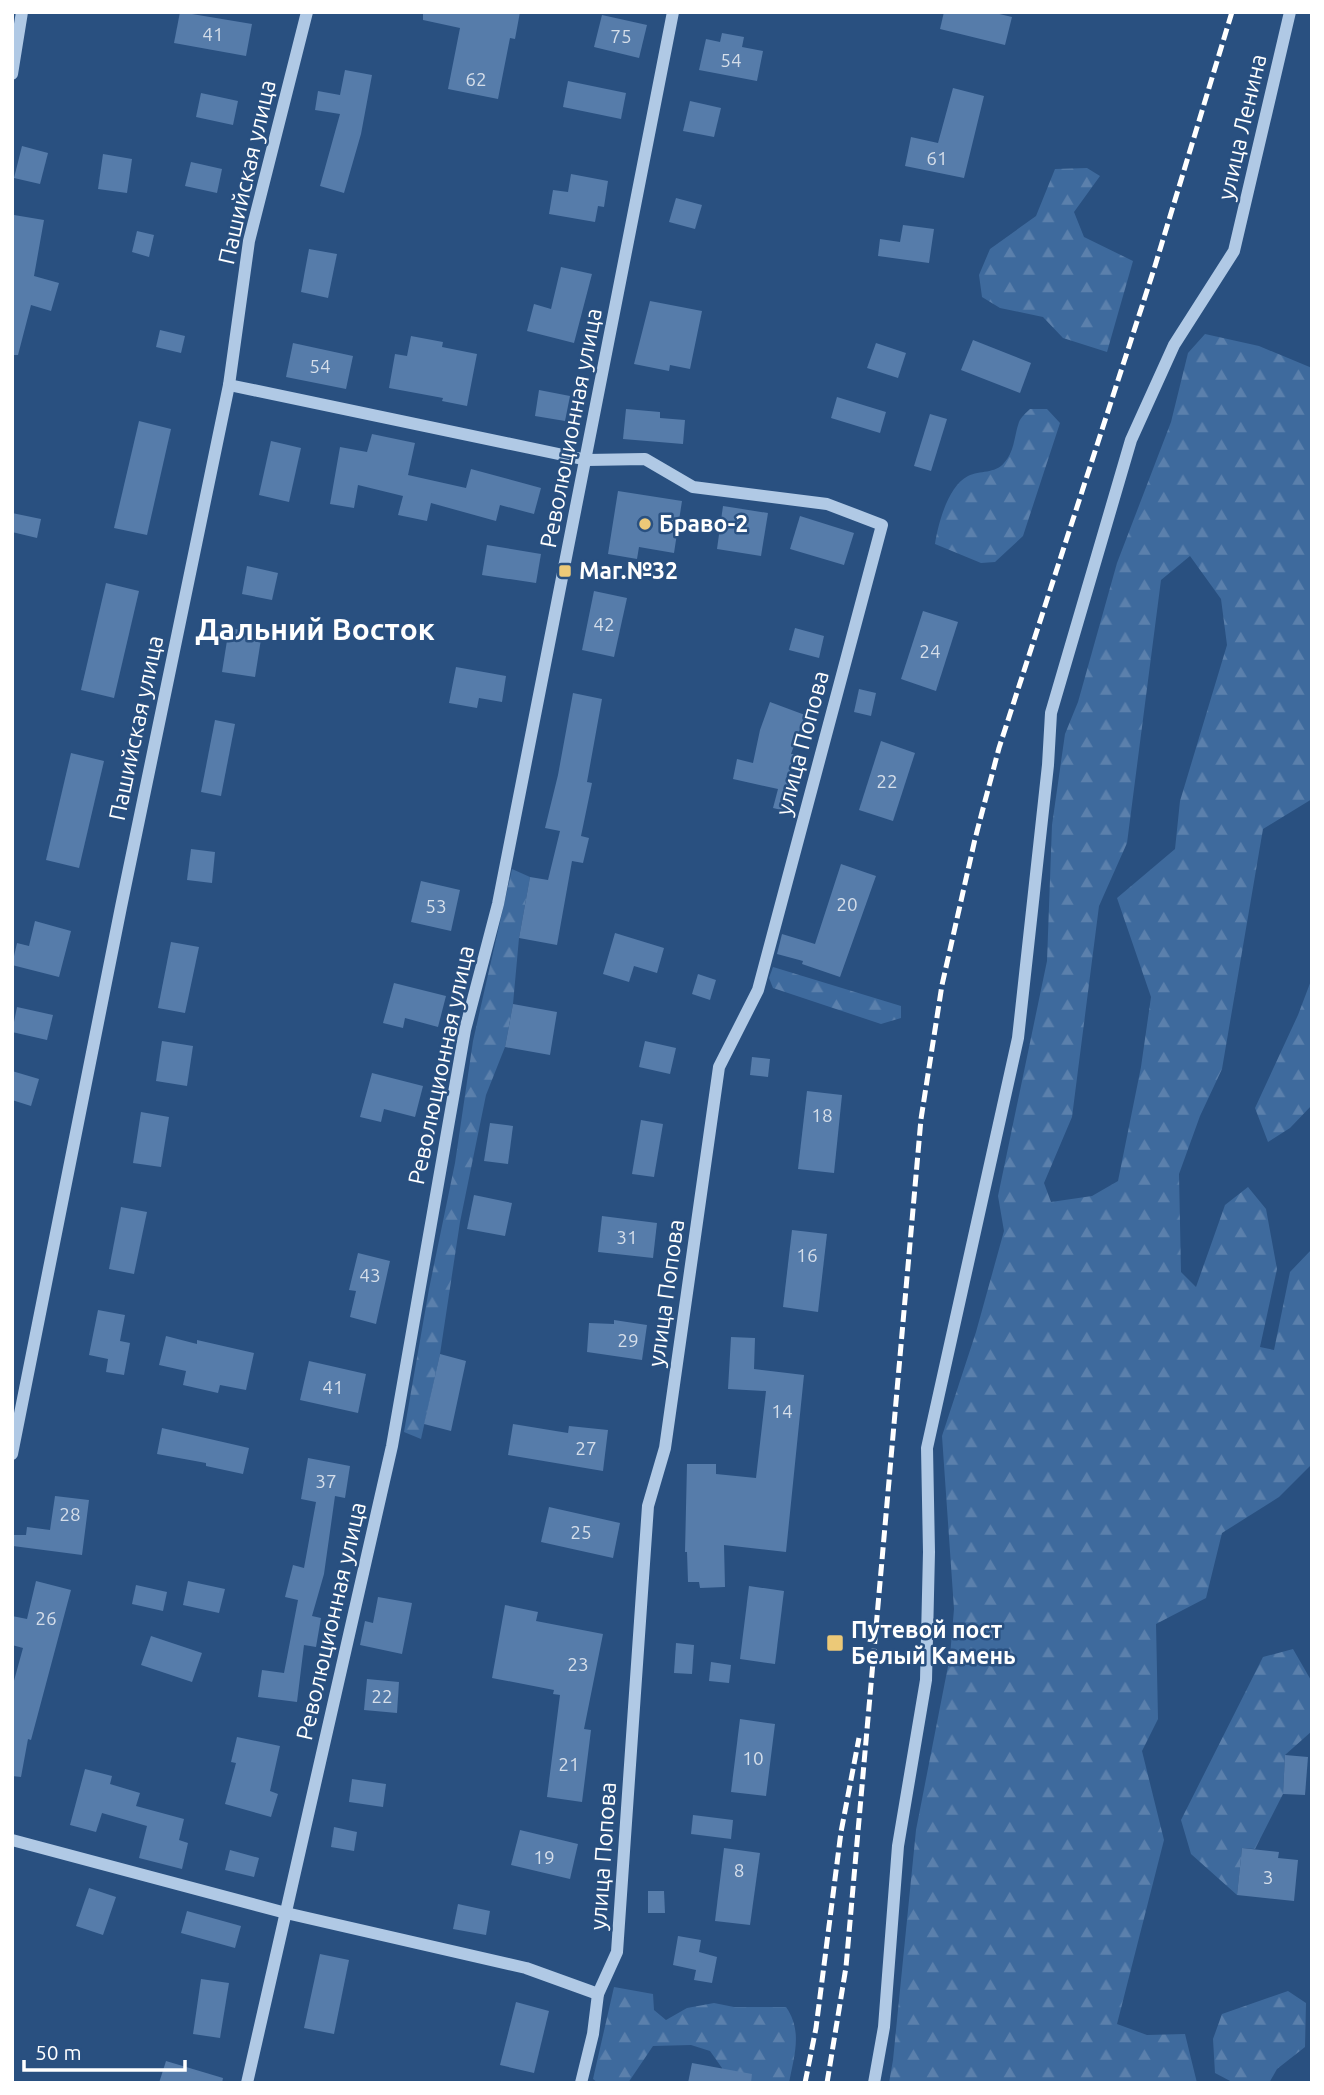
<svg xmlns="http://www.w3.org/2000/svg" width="1324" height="2095" font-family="Ubuntu,sans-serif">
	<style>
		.forest { fill: url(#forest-firs); fill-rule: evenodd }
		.building { fill: #567caa }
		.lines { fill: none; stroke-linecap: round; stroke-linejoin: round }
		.minor { stroke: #b0c9e5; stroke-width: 12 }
		.rail { stroke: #fff; stroke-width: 5; stroke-dasharray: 12 5; stroke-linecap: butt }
		.poi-dot { fill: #ecc978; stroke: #295080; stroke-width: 2.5 }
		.labels { text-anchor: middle; stroke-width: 5; stroke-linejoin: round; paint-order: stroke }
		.number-label { font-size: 19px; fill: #d5deea }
		.street-label { font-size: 23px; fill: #fff; stroke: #295080 }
		.poi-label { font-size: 23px; font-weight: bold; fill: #fff; stroke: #295080; text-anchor: start }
		.district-label { font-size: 30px; font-weight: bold; fill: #fff; stroke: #295080 }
	</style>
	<defs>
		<pattern id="forest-firs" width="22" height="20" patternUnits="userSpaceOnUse" patternTransform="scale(1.75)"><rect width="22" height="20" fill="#3e6a9d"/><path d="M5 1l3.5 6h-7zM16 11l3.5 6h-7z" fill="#5b80ac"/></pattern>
	</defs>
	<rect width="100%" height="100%" fill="#295080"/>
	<g class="forest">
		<path d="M1087,168L1100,176L1074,212L1084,237L1133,261L1107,352L1063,338L1043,317L1000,308L982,297L979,275L990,249L1036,216L1055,169Z"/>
		<path d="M1205,334L1259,346L1312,368V799L1263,829L1222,1069L1200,1116L1179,1174L1181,1272L1196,1287L1225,1205L1248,1187L1266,1209L1277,1269L1260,1347L1274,1350L1290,1272L1312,1249V1464L1279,1497L1222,1533L1206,1598L1156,1624L1158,1719L1142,1751L1164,1840L1117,2024L1147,2035L1185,2034L1197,2083H889L893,2060L916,1830L950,1656L954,1609L942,1436L976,1332L1004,1231L998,1196L1047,961L1052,825L1065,734L1078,702L1117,563L1171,422L1188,353ZM1190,556L1221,599L1227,645L1180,801L1175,849L1117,898L1151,997L1141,1067L1118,1181L1092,1196L1051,1202L1044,1183L1072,1117L1099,906L1127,843L1161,580Z"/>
		<path d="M1030,409H1047L1060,423L1023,536L995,562L981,563L935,544C938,524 948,486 968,476C980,470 995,474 1004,463C1015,451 1014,436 1019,422C1021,417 1026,413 1030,409Z"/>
		<path d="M512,869L530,877L519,938L513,1004L505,1047L486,1095L460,1222L440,1354L421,1439L404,1432L429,1289L455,1163L473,1041Z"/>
		<path d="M773,967L901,1006V1018L881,1024L773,988L769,978Z"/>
		<path d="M1312,978V1105L1290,1128L1268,1142L1255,1108L1298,1015Z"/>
		<path d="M1293,1649L1312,1682V1731L1285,1755L1283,1794L1255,1849L1242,1848L1237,1895L1191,1854L1181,1820L1263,1657Z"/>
		<path d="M614,1987L653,1994L654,2010L666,2020L687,2008L714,2003L734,2007H786C803,2031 794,2056 789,2083H719L722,2068L710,2051L691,2045L653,2046L628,2083H598L593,2079Z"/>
		<path d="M1288,1991L1306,2003L1305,2047L1277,2069L1269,2083H1234L1215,2073L1213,2039L1222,2014Z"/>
	</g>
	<g class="building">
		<path d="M180,12L252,24L246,56L174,43Z"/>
		<path d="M423,12H520L515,39L510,38L498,99L448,89L460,28L423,20Z"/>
		<path d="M944,12H991L1012,17L1005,45L940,29Z"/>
		<path d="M602,15L647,25L639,58L594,47Z"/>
		<path d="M722,33L744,37L742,47L763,51L757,81L699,70L706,39L720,42Z"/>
		<path d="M345,70L372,75L361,134L344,193L320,186L340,114L315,110L318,91L340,95Z"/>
		<path d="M568,81L626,93L621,119L563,107Z"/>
		<path d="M953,88L984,96L964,178L905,166L911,137L938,143Z"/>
		<path d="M201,93L238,101L233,125L196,117Z"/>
		<path d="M690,101L721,108L714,137L683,131Z"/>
		<path d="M22,146L48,153L40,184L14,178Z"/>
		<path d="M103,154L132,159L127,193L98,189Z"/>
		<path d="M191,162L222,169L217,193L185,186Z"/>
		<path d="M571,174L608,181L604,207L598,206L595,222L549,214L553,190L568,192Z"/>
		<path d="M676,198L702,205L695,229L669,222Z"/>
		<path d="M14,215L44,220L34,276L59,283L51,311L31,305L18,355H12V228Z"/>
		<path d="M903,225L934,229L929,263L878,256L880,239L900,242Z"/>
		<path d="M137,231L154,235L149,257L132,252Z"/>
		<path d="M309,249L337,254L328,298L301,292Z"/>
		<path d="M561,267L592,274L574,343L527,331L534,304L551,309Z"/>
		<path d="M650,301L702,311L690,369L670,365L669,371L634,364Z"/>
		<path d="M160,330L185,336L181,353L156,347Z"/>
		<path d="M411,336L443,342L442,347L477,354L467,406L442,401L443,398L389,388L395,354L407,356Z"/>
		<path d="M973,340L1031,363L1020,393L961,370Z"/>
		<path d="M293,343L353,356L346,389L286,377Z"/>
		<path d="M876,343L906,353L898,378L867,368Z"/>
		<path d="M539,390L570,396L565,421L535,416Z"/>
		<path d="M837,397L886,412L880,433L831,418Z"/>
		<path d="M626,409L660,412V418L685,420L683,444L623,439Z"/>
		<path d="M930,414L947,419L931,471L914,466Z"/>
		<path d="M139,421L171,429L147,535L114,528Z"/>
		<path d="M372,434L415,443L408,475L466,488L471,469L541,488L534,514L500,505L496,521L431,503L427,521L398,515L403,496L358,485L354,508L330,504L340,447L367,452Z"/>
		<path d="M271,441L301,448L289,502L259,495Z"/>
		<path d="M618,491L682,501L674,553L639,547L637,559L608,554Z"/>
		<path d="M723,506L768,513L761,556L717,549Z"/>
		<path d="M12,513L41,519L37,538L12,532Z"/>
		<path d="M800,516L854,533L844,565L790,549Z"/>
		<path d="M487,545L541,554L536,583L482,575Z"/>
		<path d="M247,566L278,573L272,600L242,594Z"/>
		<path d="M106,583L139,591L114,698L81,690Z"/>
		<path d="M594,591L627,598L614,657L582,650Z"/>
		<path d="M923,611L958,622L936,691L901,679Z"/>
		<path d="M229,628L262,633L255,677L222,672Z"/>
		<path d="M795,628L824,636L819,658L789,650Z"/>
		<path d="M456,667L506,676L502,702L479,698L477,708L449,703Z"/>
		<path d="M859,689L876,693L871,716L854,712Z"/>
		<path d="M573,693L602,699L587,782L592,783L581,836L589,838L583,863L572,861L557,945L519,938L530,877L548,880L560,831L545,828L558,775Z"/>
		<path d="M770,702L805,715L791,754H794L788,781L797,783L790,812L773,808L778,789L733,779L737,759L753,763L760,730Z"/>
		<path d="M215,720L235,724L221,796L201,792Z"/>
		<path d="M881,741L915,753L893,821L859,810Z"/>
		<path d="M71,753L104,761L79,868L46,860Z"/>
		<path d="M191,849L215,852L212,883L187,880Z"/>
		<path d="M841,864L876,876L840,977L802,964L803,961L777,954L782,934L815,944Z"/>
		<path d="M421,881L460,890L451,931L411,922Z"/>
		<path d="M35,921L71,931L59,977L12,965L17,943L29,946Z"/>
		<path d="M615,933L664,948L657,973L634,966L629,982L603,974Z"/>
		<path d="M171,942L199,947L185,1013L158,1008Z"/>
		<path d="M698,974L716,980L710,1000L692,994Z"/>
		<path d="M394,983L446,996L438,1027L405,1018L403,1028L383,1023Z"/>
		<path d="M513,1004L557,1012L550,1055L505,1047Z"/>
		<path d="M17,1007L53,1015L47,1040L12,1032Z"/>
		<path d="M162,1041L193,1046L187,1086L156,1081Z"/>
		<path d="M645,1041L676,1048L670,1074L639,1067Z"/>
		<path d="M752,1057L770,1059L768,1077L750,1075Z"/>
		<path d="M12,1071L39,1079L31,1106L12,1100Z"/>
		<path d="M372,1073L423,1086L415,1117L384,1109L381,1122L360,1117Z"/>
		<path d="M807,1091L842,1095L834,1173L798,1169Z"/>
		<path d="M141,1112L169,1117L161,1167L133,1163Z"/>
		<path d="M641,1120L663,1124L654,1177L632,1174Z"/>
		<path d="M490,1123L513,1126L508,1164L484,1161Z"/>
		<path d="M474,1195L512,1203L505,1236L467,1229Z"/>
		<path d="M121,1207L147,1212L134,1274L109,1269Z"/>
		<path d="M602,1216L657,1223L653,1258L598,1252Z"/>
		<path d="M792,1230L827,1234L818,1312L783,1307Z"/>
		<path d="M358,1253L390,1261L376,1324L350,1317L356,1291L349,1290Z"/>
		<path d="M98,1310L125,1315L120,1341L130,1343L124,1375L106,1372L108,1359L89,1355Z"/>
		<path d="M614,1320L647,1325L642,1360L587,1352L589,1323L614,1324Z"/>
		<path d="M166,1336L197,1344V1340L254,1353L246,1390L220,1385L218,1393L183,1385L186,1371L159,1365Z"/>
		<path d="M731,1337L755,1338L754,1369L804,1375L786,1552L724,1545L725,1587L700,1588L699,1582H688L687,1552H685L687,1464H716V1474L756,1478L766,1391L728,1389Z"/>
		<path d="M440,1354L466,1361L451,1431L424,1424Z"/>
		<path d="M309,1361L366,1374L358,1413L300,1400Z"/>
		<path d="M513,1424L568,1433L569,1426L608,1430L603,1471L508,1455Z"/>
		<path d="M162,1428L249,1448L243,1474L206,1466V1463L157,1454Z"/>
		<path d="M308,1458L350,1466L345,1498L335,1496L324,1574L312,1616L321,1618L316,1647L304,1645L297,1702L258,1697L262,1670L284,1673L298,1600L285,1597L293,1565L304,1568L316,1502L301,1499Z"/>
		<path d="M55,1496L89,1500L82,1555L13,1546V1535H26L27,1527L50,1530Z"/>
		<path d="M549,1507L620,1523L613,1558L541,1542Z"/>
		<path d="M36,1581L71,1590L31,1740L28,1739L21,1777L12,1776V1688L23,1648L12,1645V1616L27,1619Z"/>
		<path d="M188,1581L225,1589L219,1613L183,1605Z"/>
		<path d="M136,1585L167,1592L163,1611L132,1604Z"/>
		<path d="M749,1586L784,1591L775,1664L740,1659Z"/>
		<path d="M378,1597L412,1603L402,1654L360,1645L365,1621L373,1623Z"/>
		<path d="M505,1605L538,1612L536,1621L603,1634L584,1729L591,1730L582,1802L547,1797L560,1695L553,1694L554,1690L492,1678Z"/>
		<path d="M151,1636L202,1653L192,1682L141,1665Z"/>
		<path d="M676,1643L694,1645L692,1674L674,1673Z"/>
		<path d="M711,1662L731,1665L729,1683L709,1681Z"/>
		<path d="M367,1679L399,1682L397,1713L364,1710Z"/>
		<path d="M740,1719L775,1724L766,1796L731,1792Z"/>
		<path d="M237,1737L280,1746L270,1791L278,1794L271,1817L225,1804L236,1763L231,1762Z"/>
		<path d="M1285,1755L1308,1757L1305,1795L1283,1794Z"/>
		<path d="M85,1769L112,1776L110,1784L140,1793L136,1806L184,1819L179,1840L188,1843L182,1869L139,1858L147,1826L102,1813L96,1832L70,1825Z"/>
		<path d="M352,1779L386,1784L383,1807L349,1802Z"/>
		<path d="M693,1815L733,1820L731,1839L691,1834Z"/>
		<path d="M334,1827L357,1832L354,1851L331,1847Z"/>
		<path d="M520,1830L578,1844L570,1879L511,1865Z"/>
		<path d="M724,1848L760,1853L750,1925L715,1921Z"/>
		<path d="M1242,1848L1279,1852L1278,1858L1298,1860L1294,1901L1237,1895Z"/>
		<path d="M230,1850L259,1858L254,1877L225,1870Z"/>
		<path d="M89,1888L116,1897L103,1935L76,1926Z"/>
		<path d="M648,1891H664L665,1913H648Z"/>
		<path d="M458,1904L490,1911L486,1935L453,1929Z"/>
		<path d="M187,1911L241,1926L235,1948L181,1933Z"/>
		<path d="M678,1936L701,1940L699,1952L717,1957L712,1983L694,1980L696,1970L673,1965Z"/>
		<path d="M320,1954L349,1960L334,2034L304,2028Z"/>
		<path d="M201,1979L229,1983L220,2038L193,2034Z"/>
		<path d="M516,2002L549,2011L534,2073L500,2065Z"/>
		<path d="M166,2061L223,2078L222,2083H159Z"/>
		<path d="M692,2063L752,2074L751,2083H688Z"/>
	</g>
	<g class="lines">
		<g class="minor">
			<path d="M12,74L22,12"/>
			<path d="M229,385L587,460L645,459L693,487L827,504L882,525L758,990L719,1067L665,1448L648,1506L617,1952L598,1994L593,2034L581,2083"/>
			<path d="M12,1454L121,907L229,385L249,241L307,12"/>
			<path d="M12,1840L286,1913L526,1968L598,1994"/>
			<path d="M247,2083L392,1446L465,1030L498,904L673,12"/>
			<path d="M874,2083L884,2027L898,1846L926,1680L929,1552L927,1448L1018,1038L1048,765L1051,713L1131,440L1174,345L1234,251L1290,12"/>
		</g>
		<g class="rail">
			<path d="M805,2083L816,2028L841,1832L859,1738"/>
			<path d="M827,2083L846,1967L921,1119L942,985L975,839L999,748L1155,266L1232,12"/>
		</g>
	</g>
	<g class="poi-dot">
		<circle cx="645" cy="524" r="7"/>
		<rect x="558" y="564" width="14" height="14" rx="3.5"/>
		<rect x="826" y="1634" width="18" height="18" rx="3.5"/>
	</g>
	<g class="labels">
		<g class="number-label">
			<text x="213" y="41">41</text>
			<text x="621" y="43">75</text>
			<text x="731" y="67">54</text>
			<text x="476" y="86">62</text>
			<text x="937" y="165">61</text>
			<text x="320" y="373">54</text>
			<text x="604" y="631">42</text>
			<text x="930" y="658">24</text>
			<text x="887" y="788">22</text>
			<text x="847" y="911">20</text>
			<text x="436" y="913">53</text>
			<text x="822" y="1122">18</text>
			<text x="627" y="1244">31</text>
			<text x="807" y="1262">16</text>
			<text x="370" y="1282">43</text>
			<text x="628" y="1347">29</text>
			<text x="333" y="1394">41</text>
			<text x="782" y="1418">14</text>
			<text x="586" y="1455">27</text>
			<text x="326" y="1488">37</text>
			<text x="70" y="1521">28</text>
			<text x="581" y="1539">25</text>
			<text x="46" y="1625">26</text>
			<text x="578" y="1671">23</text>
			<text x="382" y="1703">22</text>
			<text x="753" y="1765">10</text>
			<text x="569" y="1771">21</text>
			<text x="544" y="1864">19</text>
			<text x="739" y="1877">8</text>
			<text x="1268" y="1884">3</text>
		</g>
		<g class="street-label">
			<text transform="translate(1242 127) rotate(-77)" y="8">улица Ленина</text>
			<text transform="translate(247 172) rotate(-77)" y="8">Пашийская улица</text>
			<text transform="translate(571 428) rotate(-79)" y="8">Революционная улица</text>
			<text transform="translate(136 728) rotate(-78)" y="8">Пашийская улица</text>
			<text transform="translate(802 743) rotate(-75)" y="8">улица Попова</text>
			<text transform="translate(441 1065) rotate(-78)" y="8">Революционная улица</text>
			<text transform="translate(666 1293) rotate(-82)" y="8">улица Попова</text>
			<text transform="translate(331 1621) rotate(-77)" y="8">Революционная улица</text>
			<text transform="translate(603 1856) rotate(-86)" y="8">улица Попова</text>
		</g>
		<g class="poi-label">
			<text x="659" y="532">Браво-2</text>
			<text x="579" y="579">Маг.№32</text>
			<text x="851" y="1638">Путевой пост<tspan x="851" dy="26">Белый Камень</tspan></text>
		</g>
		<g class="district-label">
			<text x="315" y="640">Дальний Восток</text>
		</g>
	</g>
	<rect width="1324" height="2095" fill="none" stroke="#ffffff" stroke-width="28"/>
	<path d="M24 2060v10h161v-10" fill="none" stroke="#ffffff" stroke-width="3.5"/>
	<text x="35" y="2060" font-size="21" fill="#ffffff" stroke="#295080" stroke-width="5" paint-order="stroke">50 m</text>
</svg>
